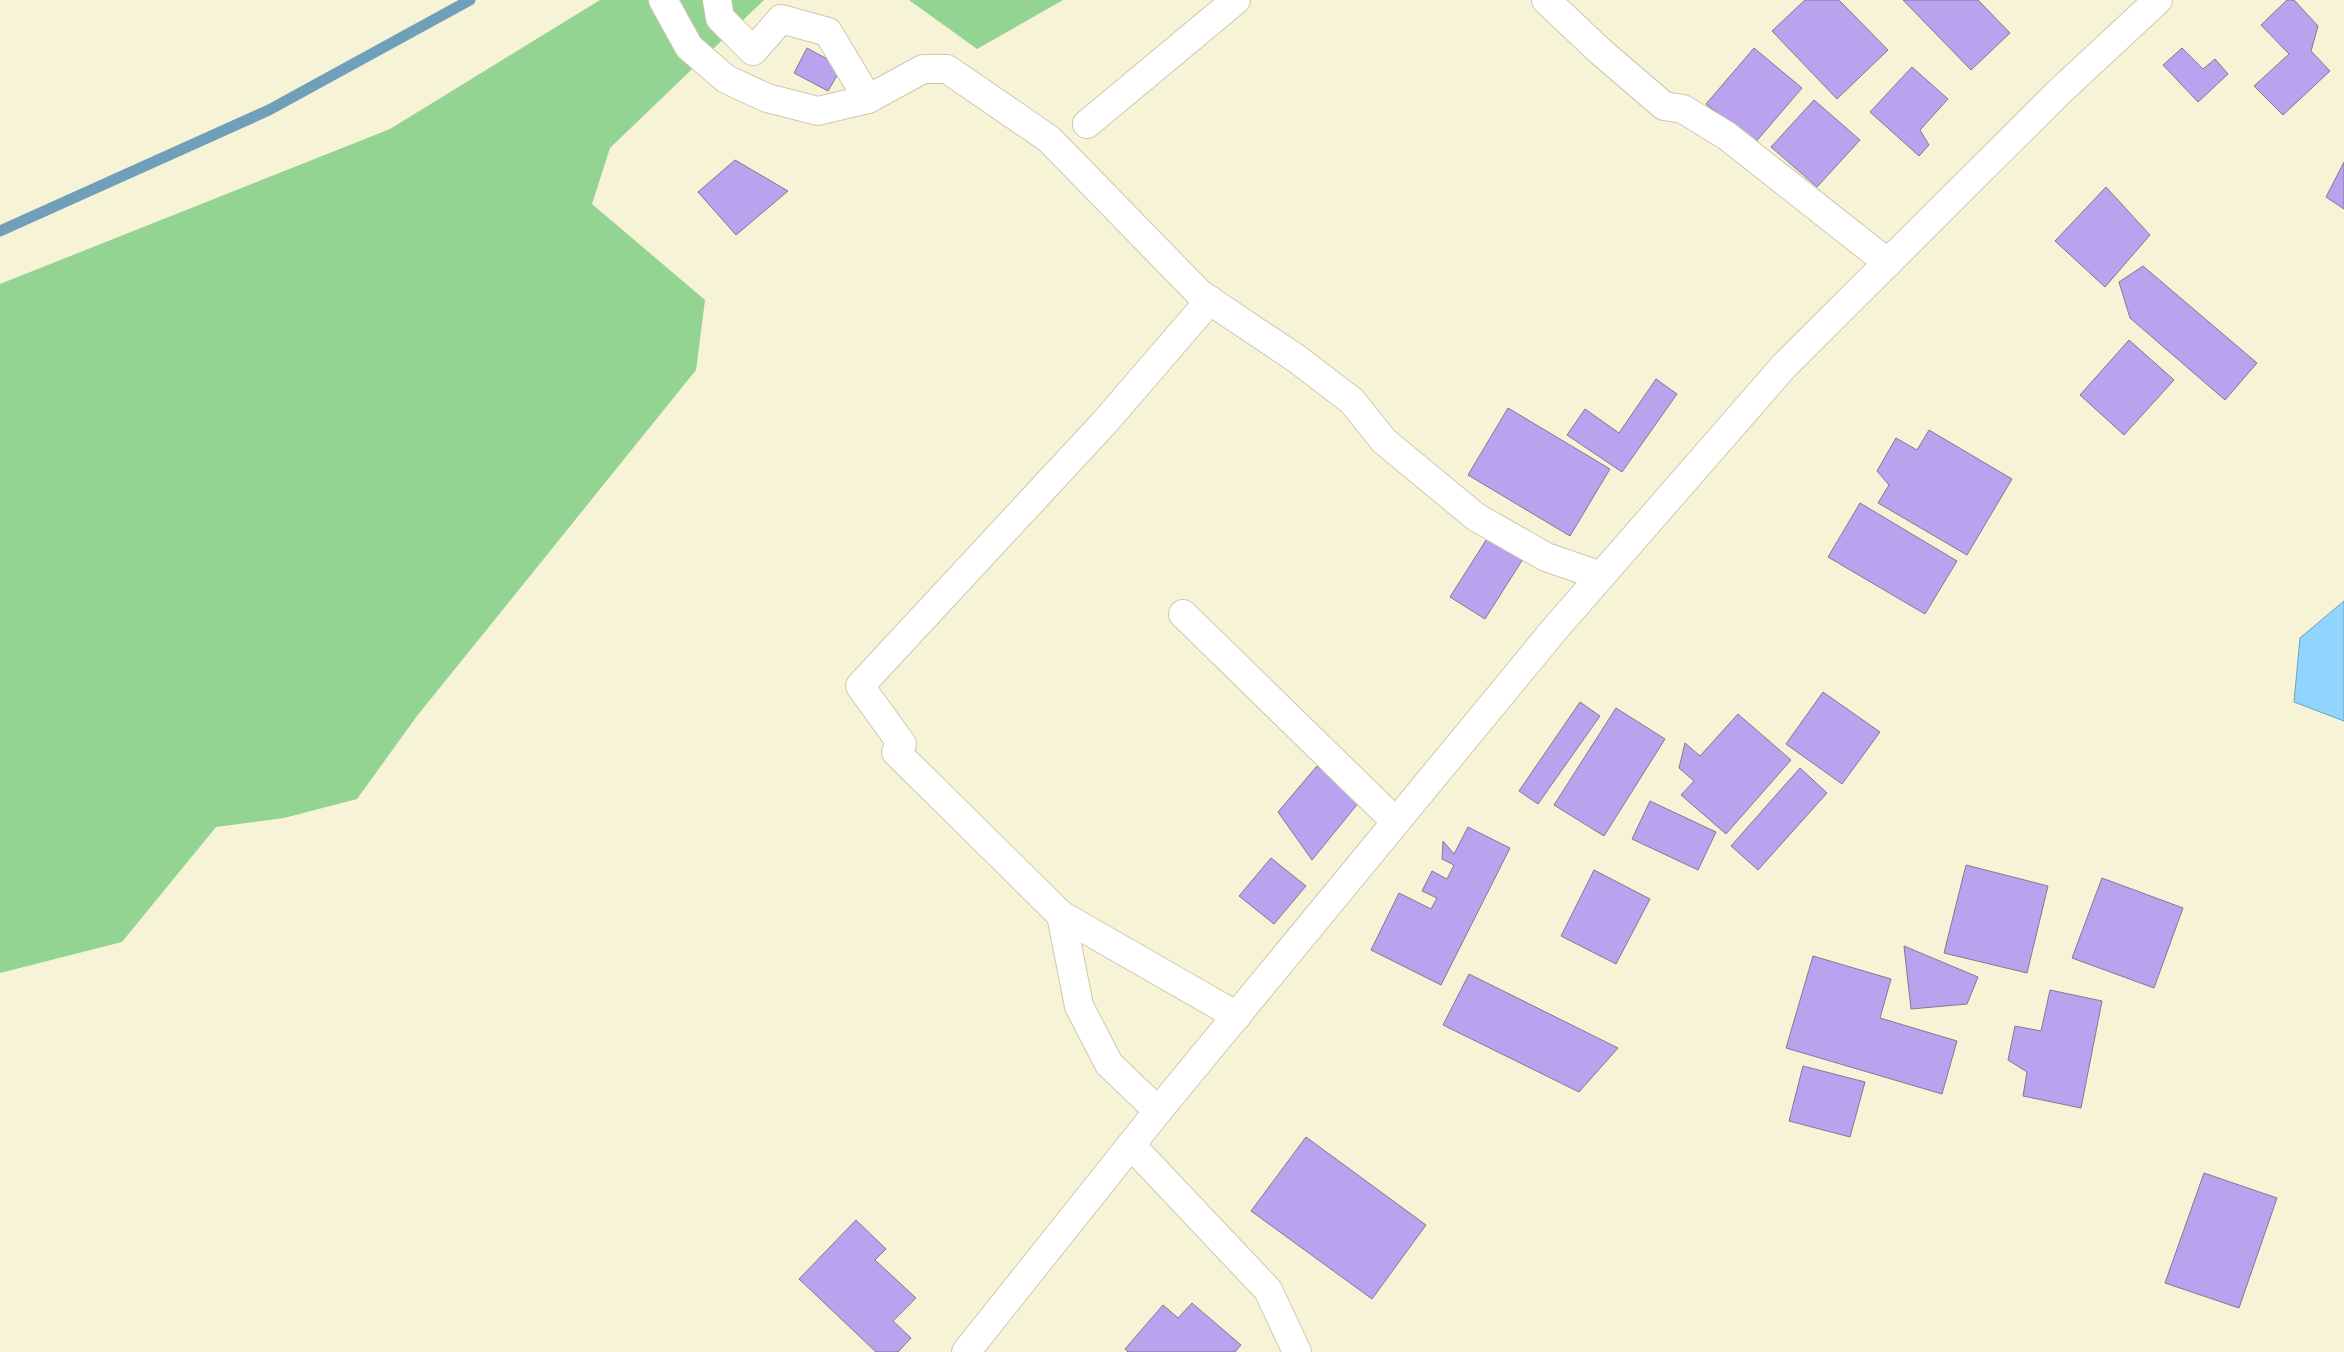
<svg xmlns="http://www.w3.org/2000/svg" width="2344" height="1352" font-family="'Exo 2',sans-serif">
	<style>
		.forest { fill: #93d493 }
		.water { fill: #90d5fd; stroke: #70a0b9 }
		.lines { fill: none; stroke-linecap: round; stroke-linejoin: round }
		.stream { stroke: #70a0b9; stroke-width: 11 }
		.building { fill: #bba2ef; stroke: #817a91 }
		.street-casing { stroke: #cdc9ae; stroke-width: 30 }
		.secondary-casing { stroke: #cdc9ae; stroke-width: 30 }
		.street { stroke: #fff; stroke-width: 28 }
		.secondary { stroke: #fff; stroke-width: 28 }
	</style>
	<rect width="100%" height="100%" fill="#f7f3d7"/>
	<g class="forest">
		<path d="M600,0H764L610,148L592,204L705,300L696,370L417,716L357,799L284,818L216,827L122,942L0,973V284L390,129Z"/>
		<path d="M909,0H1063L977,49Z"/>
	</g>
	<path class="water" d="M2344,601V721L2294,702L2300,638Z"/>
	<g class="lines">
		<path class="stream" d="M0,231L269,110L470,0"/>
	</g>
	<g class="building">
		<path d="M1805,0H1839L1888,50L1837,99L1772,31Z"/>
		<path d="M1903,0H1978L2010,33L1971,70Z"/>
		<path d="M2287,0H2294L2318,26L2311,51L2330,71L2283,115L2254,86L2289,54L2261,25Z"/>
		<path d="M807,48L842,67L828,91L794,73Z"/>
		<path d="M1754,48L1802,88L1754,144L1706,104Z"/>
		<path d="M2182,48L2203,69L2215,59L2228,74L2198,102L2163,65Z"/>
		<path d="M1912,67L1948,99L1920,130L1929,145L1919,156L1870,112Z"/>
		<path d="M1814,100L1860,140L1817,187L1771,147Z"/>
		<path d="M735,160L788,191L736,235L698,192Z"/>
		<path d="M2344,162V209L2326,197Z"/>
		<path d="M2106,187L2150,235L2105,287L2055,241Z"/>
		<path d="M2143,266L2257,363L2225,400L2130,318L2119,282Z"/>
		<path d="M2129,340L2174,380L2124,435L2080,395Z"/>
		<path d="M1656,379L1677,394L1622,472L1567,435L1585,409L1619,433Z"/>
		<path d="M1508,408L1610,469L1570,536L1468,475Z"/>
		<path d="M1929,430L2012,479L1967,555L1878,503L1889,485L1877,471L1896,438L1917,450Z"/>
		<path d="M1860,503L1957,561L1925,614L1828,557Z"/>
		<path d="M1488,537L1523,559L1485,619L1450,597Z"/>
		<path d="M1823,692L1880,732L1842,784L1786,744Z"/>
		<path d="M1580,702L1600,716L1538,804L1519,791Z"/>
		<path d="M1616,708L1665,739L1604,836L1554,805Z"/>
		<path d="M1738,714L1791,760L1726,834L1681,795L1694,781L1679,768L1685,743L1700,756Z"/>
		<path d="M1317,766L1360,801L1312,860L1278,812Z"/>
		<path d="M1800,768L1827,793L1758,870L1731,846Z"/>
		<path d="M1650,801L1716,832L1698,870L1632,839Z"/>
		<path d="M1468,827L1510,848L1441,985L1371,950L1399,893L1431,909L1437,898L1422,891L1432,871L1447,879L1454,865L1442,859L1443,841L1454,854Z"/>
		<path d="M1271,858L1306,886L1274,924L1239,896Z"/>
		<path d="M1966,865L2048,886L2027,973L1944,953Z"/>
		<path d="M1594,870L1650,899L1616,964L1561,936Z"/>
		<path d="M2102,878L2183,908L2154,988L2072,958Z"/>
		<path d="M1904,946L1978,977L1967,1004L1911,1009Z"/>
		<path d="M1813,956L1891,979L1880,1018L1957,1041L1942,1094L1786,1048Z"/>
		<path d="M1469,974L1618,1048L1579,1092L1443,1025Z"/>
		<path d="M2050,990L2102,1001L2081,1108L2023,1096L2027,1072L2008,1060L2015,1026L2041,1031Z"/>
		<path d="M1803,1066L1865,1082L1850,1137L1789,1121Z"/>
		<path d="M1306,1137L1426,1225L1372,1299L1251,1211Z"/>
		<path d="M2204,1173L2277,1198L2239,1308L2165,1283Z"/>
		<path d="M856,1220L886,1249L875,1260L916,1298L893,1321L911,1338L898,1352H876L799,1279Z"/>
		<path d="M1192,1303L1241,1345L1235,1352H1128L1125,1349L1163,1305L1178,1318Z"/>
	</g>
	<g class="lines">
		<g class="street-casing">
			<g id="street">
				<path d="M663,0L689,47L726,79L767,98L818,111L868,99L923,69H947L1049,139L1200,294L1297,359L1352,401L1384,441L1476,517L1546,557L1601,576"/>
				<path d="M717,0L720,18L753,51L781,19L828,32L868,99"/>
				<path d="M1546,0L1600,51L1664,106L1683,109L1727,136L1888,263"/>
				<path d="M1087,124L1236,0"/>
				<path d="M1183,614L1396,822"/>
				<path d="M1061,915L1237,1016"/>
				<path d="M1158,1111L1109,1064L1079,1006L1061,915L896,752L902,744L860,686L1105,422L1210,300"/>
				<path d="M1131,1145L1268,1290L1297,1352"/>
			</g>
		</g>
		<g class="secondary-casing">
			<path id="secondary" d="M966,1352L1158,1111L1554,630L1784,366L2058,93L2158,0"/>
		</g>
		<use href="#street" class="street"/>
		<use href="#secondary" class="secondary"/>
	</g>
</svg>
